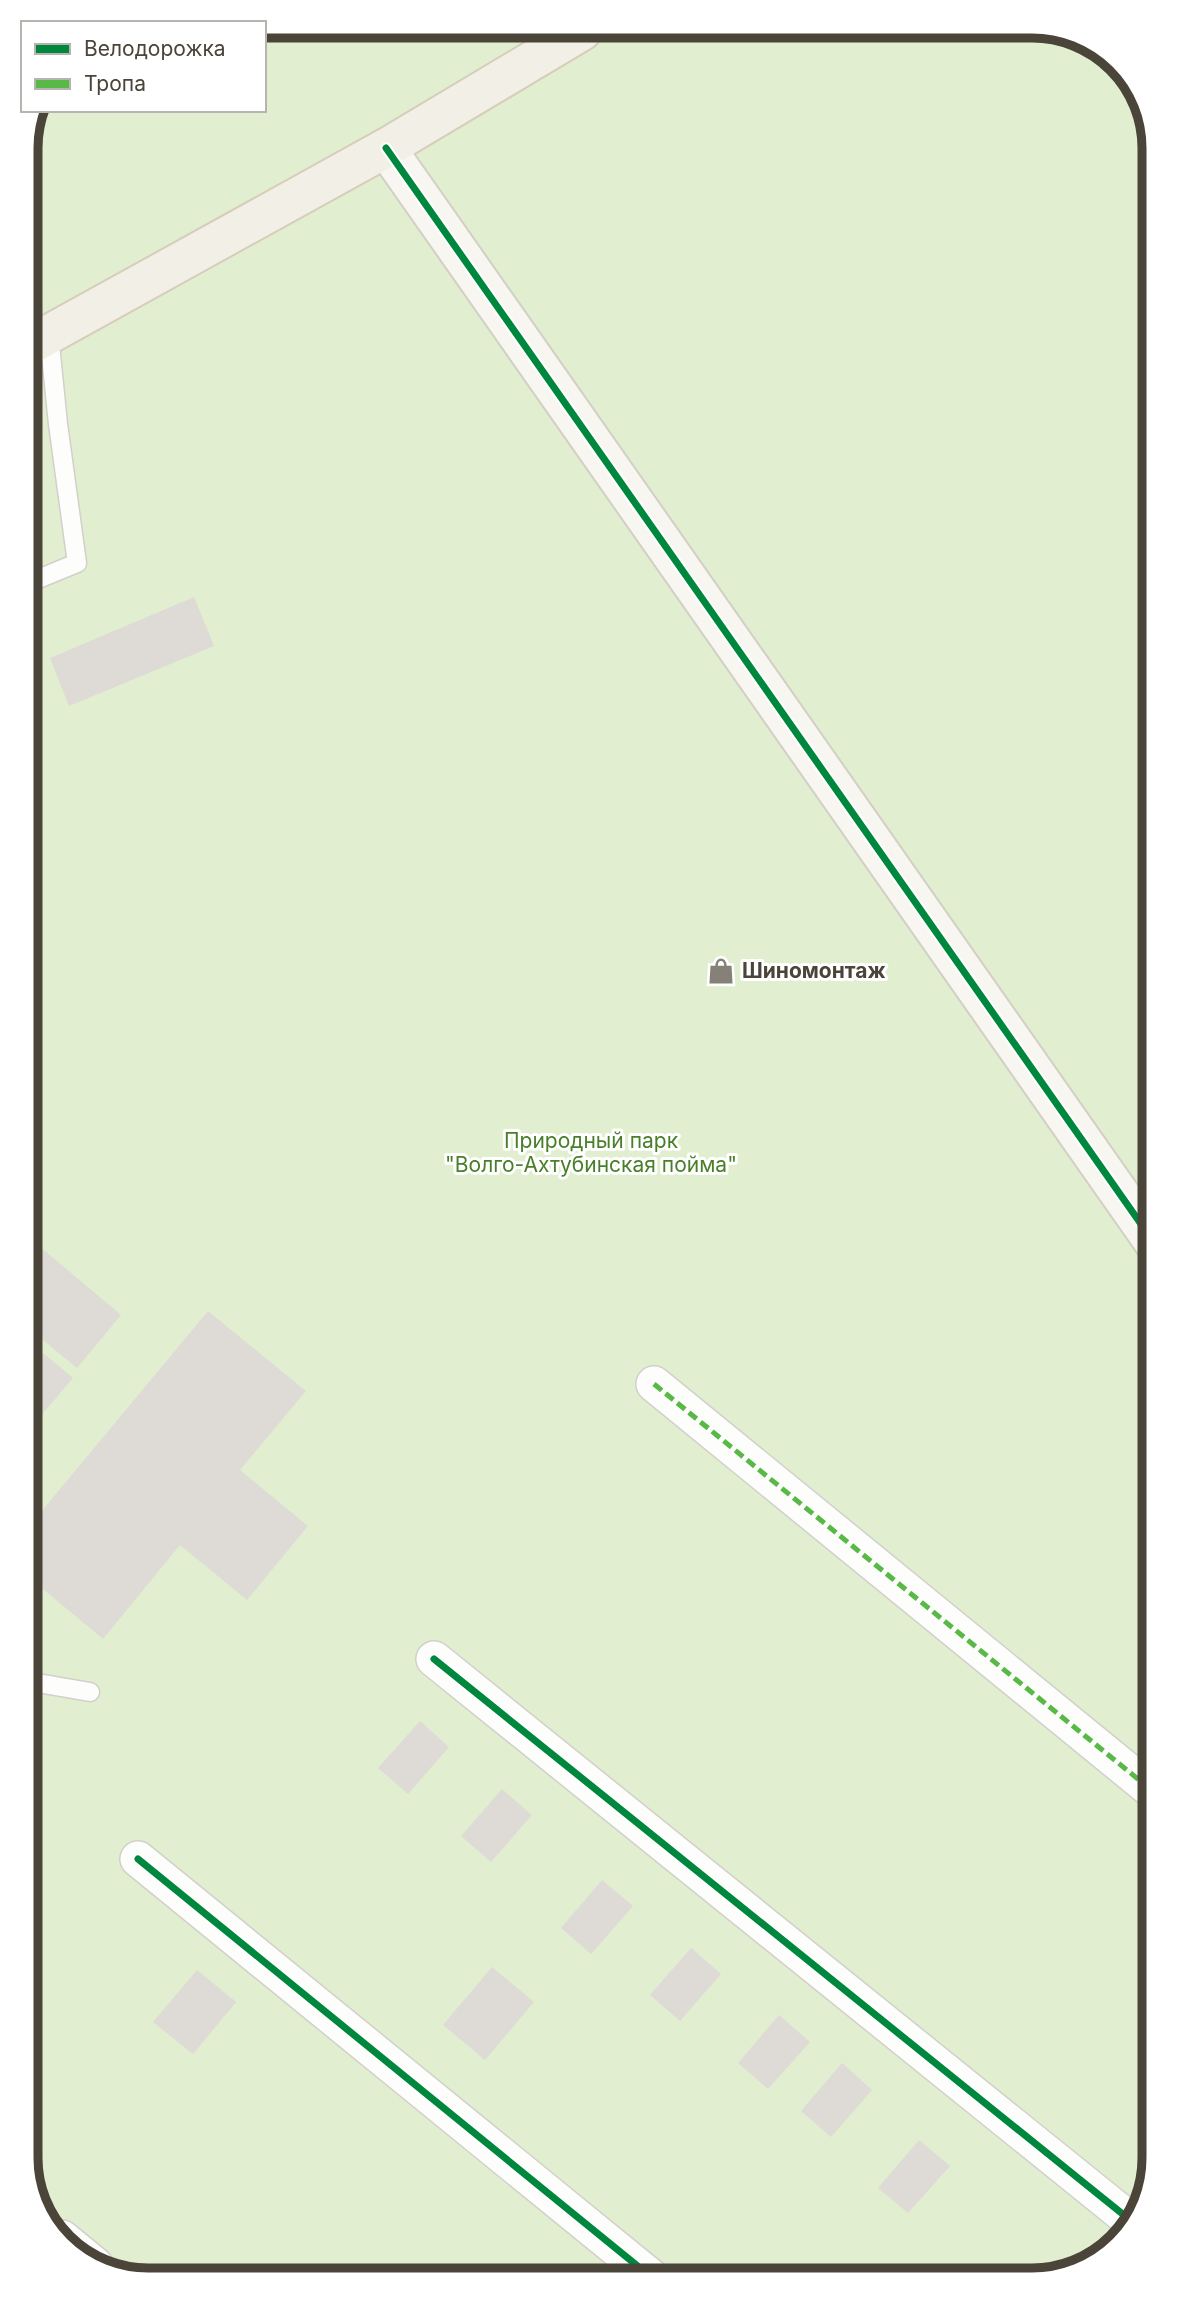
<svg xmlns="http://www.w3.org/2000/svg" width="1181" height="2307" font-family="Inter,sans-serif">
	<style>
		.green { fill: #e1eecf }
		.building { fill: #dedbd6 }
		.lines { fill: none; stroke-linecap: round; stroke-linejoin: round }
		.lane-casing { stroke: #d2d0cb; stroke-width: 21 }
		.street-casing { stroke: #d2d0cb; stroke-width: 38 }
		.secondary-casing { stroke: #d3cfc5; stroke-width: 42 }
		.primary-casing { stroke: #d6cebb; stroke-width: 42 }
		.lane { stroke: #fdfdfc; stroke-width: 18 }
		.street { stroke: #fdfdfc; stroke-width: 35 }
		.secondary { stroke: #f7f6f1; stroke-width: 38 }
		.primary { stroke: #f2efe6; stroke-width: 38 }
		.quiet { stroke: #58b947; stroke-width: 5; stroke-dasharray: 10 5; stroke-linecap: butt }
		.cycleway-casing { stroke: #fff; stroke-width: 11 }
		.cycleway { stroke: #00873e; stroke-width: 7 }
		.labels { text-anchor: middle; stroke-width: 6; stroke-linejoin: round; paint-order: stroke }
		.poi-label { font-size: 21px; font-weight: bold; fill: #4b4439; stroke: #fff; text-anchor: start }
		.park-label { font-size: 21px; fill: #4a7f2a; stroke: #fff }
		.rim { fill: none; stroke: #4b4439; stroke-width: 9 }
	</style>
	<rect width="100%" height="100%" fill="#f4f2ee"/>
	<path class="green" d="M1041,27L1101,47L1145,102L1155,149V2158L1134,2226L1079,2271L1032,2281H141L80,2260L36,2205L26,2158V141L41,110H264V34Z"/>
	<g class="building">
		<path d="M194,597L214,646L69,706L50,658Z"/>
		<path d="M26,1235L121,1315L77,1368L26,1326Z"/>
		<path d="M208,1311L306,1391L240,1470L308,1526L247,1600L180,1545L103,1639L26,1575V1530Z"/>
		<path d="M26,1339L73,1378L28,1431L26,1430Z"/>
		<path d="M420,1721L449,1747L408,1794L378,1768Z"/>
		<path d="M502,1789L532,1815L491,1862L461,1836Z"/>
		<path d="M602,1880L633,1906L591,1954L561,1928Z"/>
		<path d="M691,1948L721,1974L680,2021L650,1995Z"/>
		<path d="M492,1967L534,2002L485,2060L443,2025Z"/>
		<path d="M197,1970L236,2002L193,2054L153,2022Z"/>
		<path d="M779,2015L810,2042L768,2089L738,2063Z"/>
		<path d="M842,2063L872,2090L831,2137L801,2111Z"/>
		<path d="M919,2140L950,2166L908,2213L878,2188Z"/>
	</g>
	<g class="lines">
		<g class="lane-casing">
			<g id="lane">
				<path d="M26,584L77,563L58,424L49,335"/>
				<path d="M26,1681L90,1692"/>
			</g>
		</g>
		<g class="street-casing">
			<g id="street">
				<path d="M654,1384L1155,1793"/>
				<path d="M434,1659L1135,2224"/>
				<path d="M138,1859L656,2281"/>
				<path d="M62,2238L95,2265"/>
			</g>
		</g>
		<g class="secondary-casing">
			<path id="secondary" d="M386,148L1155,1244"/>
		</g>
		<g class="primary-casing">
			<path id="primary" d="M26,347L386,148L582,31"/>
		</g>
		<use href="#lane" class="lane"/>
		<use href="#street" class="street"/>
		<use href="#secondary" class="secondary"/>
		<use href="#primary" class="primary"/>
		<g class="quiet">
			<path d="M654,1384L1155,1793"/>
			<path d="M62,2238L95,2265"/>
		</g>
		<g class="cycleway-casing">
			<g id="cycleway">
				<path d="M386,148L1155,1244"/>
				<path d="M434,1659L1135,2224"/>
				<path d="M138,1859L656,2281"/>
			</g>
		</g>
		<use href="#cycleway" class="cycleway"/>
	</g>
	<defs>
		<g id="shop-bare" transform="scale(2.1)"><path d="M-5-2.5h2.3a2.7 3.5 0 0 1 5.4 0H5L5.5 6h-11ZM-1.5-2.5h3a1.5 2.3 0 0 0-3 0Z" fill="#868178" stroke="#fff" stroke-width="2.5" paint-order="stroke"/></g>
	</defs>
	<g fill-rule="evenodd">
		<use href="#shop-bare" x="721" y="971"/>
	</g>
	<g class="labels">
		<g class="poi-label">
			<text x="742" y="978">Шиномонтаж</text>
		</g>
		<g class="park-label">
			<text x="591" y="1148">Природный парк<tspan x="591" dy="24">"Волго-Ахтубинская пойма"</tspan></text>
		</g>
	</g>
	<path d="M0 0H1181V2307H0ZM148 38H1032A110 110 0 0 1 1142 148V2158A110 110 0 0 1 1032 2268H148A110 110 0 0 1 38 2158V148A110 110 0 0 1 148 38Z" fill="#fff" fill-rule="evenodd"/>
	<path class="rim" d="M148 38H1032A110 110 0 0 1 1142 148V2158A110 110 0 0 1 1032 2268H148A110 110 0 0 1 38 2158V148A110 110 0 0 1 148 38Z"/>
	<rect x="21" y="21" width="245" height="91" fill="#ffffff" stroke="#b7b4b0" stroke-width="2"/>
	<rect x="35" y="44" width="35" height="10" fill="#00873e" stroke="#b7b4b0" stroke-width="2"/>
	<text x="84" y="56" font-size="21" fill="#4b4439">Велодорожка</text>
	<rect x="35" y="79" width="35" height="10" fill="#58b947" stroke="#b7b4b0" stroke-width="2"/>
	<text x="84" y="91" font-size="21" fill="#4b4439">Тропа</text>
</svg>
